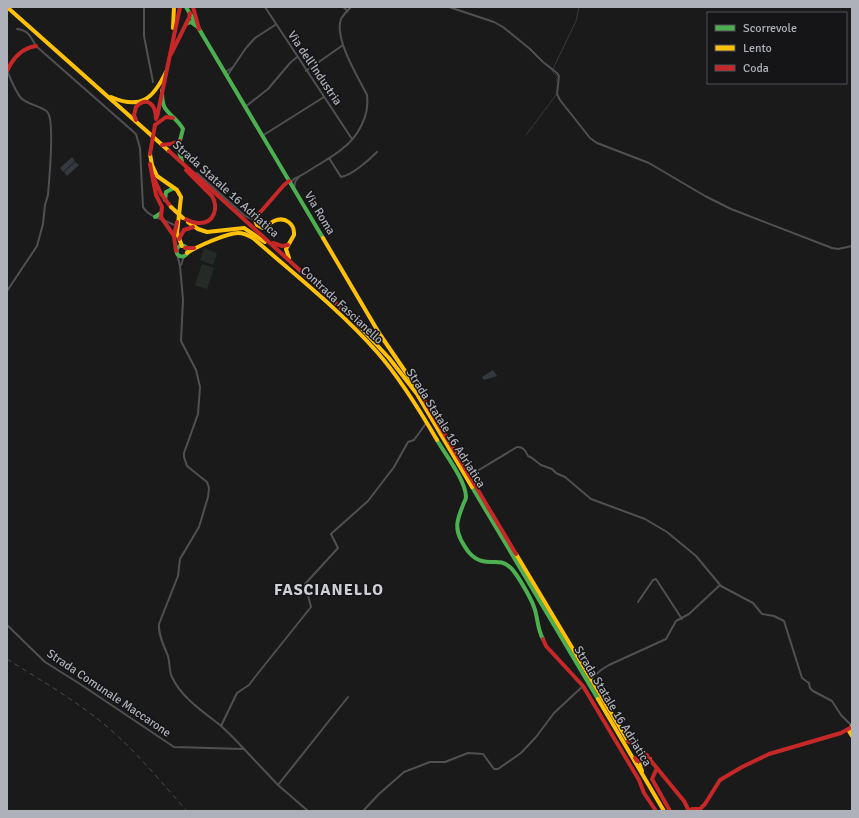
<svg xmlns="http://www.w3.org/2000/svg" width="859" height="818" font-family="Signika,sans-serif">
	<style>
		.green { fill: #242a25 }
		.water { fill: #33393f }
		.lines { fill: none; stroke-linecap: round; stroke-linejoin: round }
		.stream { stroke: #33393f; stroke-width: 1 }
		.street { stroke: #505053; stroke-width: 2 }
		.fast { stroke: #4caf50; stroke-width: 4 }
		.slow { stroke: #ffc107; stroke-width: 4 }
		.jam { stroke: #c62828; stroke-width: 4 }
		.rail { stroke: #4b4b4e; stroke-width: 1; stroke-dasharray: 5 4; stroke-linecap: butt }
		.slow-bridge { stroke: #ffc107; stroke-width: 4 }
		.jam-bridge { stroke: #c62828; stroke-width: 4 }
		.labels { text-anchor: middle; stroke-width: 3; stroke-linejoin: round; paint-order: stroke }
		.street-label { font-size: 12px; fill: #aeb1b9; stroke: #151517 }
		.district-label { font-size: 16px; font-weight: bold; letter-spacing: 1px; fill: #ced0d6; stroke: #151517 }
	</style>
	<rect width="100%" height="100%" fill="#1a1a1b"/>
	<g class="green">
		<path d="M204,248L217,253L213,265L200,260Z"/>
		<path d="M202,264L214,268L207,289L195,285Z"/>
	</g>
	<g class="water">
		<path d="M72,157L75,161L63,172L60,168Z"/>
		<path d="M75,162L79,165L67,176L64,172Z"/>
		<path d="M493,370L497,376L484,380L482,377Z"/>
	</g>
	<g class="lines">
		<g class="stream">
			<path d="M557,82V76L552,71L576,21L579,7"/>
			<path d="M526,135L556,95"/>
		</g>
		<g class="street">
			<path d="M144,7V36L153,82"/>
			<path d="M265,7L352,139"/>
			<path d="M343,7L348,11"/>
			<path d="M449,7L494,22L503,27L530,49L543,62L557,73L559,76L557,94L560,100L590,138L597,143L649,163L705,196L731,209L832,248L838,249L852,246"/>
			<path d="M17,29C29,30 31,38 36,46L136,134L140,148L143,207C150,219 167,219 177,227"/>
			<path d="M7,71C11,79 15,91 21,98C28,105 45,107 48,113C55,124 49,180 48,195L45,205L43,224L37,246L7,291"/>
			<path d="M306,71L343,45"/>
			<path d="M225,72L232,68"/>
			<path d="M227,76L246,48L255,38L275,25"/>
			<path d="M245,107L268,89L290,63L297,57"/>
			<path d="M262,136L324,97"/>
			<path d="M329,158L341,177C352,175 369,160 377,152"/>
			<path d="M197,173L245,216L255,220"/>
			<path d="M290,183L294,179C303,175 310,170 318,165C326,160 335,155 342,149C358,137 370,115 367,95C358,77 334,39 341,19C343,15 348,10 351,7"/>
			<path d="M294,189L295,182L299,177"/>
			<path d="M177,254L180,266L183,300L181,341L196,370L200,387L198,414L184,453V457L187,466L207,482L209,488L208,497L199,527L180,559L178,576L159,624C158,635 164,646 168,656C170,663 169,671 172,677C181,697 203,712 220,725C229,733 237,741 244,749"/>
			<path d="M181,265L184,256"/>
			<path d="M469,476L517,447C523,446 526,451 528,456L532,458L541,465L552,469L556,473L565,477L591,499L645,519L667,532L696,556L721,586L753,603L762,614L774,616L784,621L802,678L809,683L810,688L813,691L832,701L841,715L852,726"/>
			<path d="M638,602L653,580L656,579L682,619"/>
			<path d="M7,625L45,662L80,684L174,747L244,749L278,785L308,811"/>
			<path d="M590,680L601,670L609,665L666,639L676,621L689,614L720,585"/>
			<path d="M221,726L237,693L249,685L255,677L311,607L305,584L338,548L331,534L332,533L368,501L394,467L408,442L414,440L427,422"/>
			<path d="M278,785L348,697"/>
			<path d="M363,811L379,794L404,772L430,762H445L468,753L483,754L494,769H498L521,753L536,737L554,713L583,686"/>
		</g>
		<g class="fast">
			<path d="M186,7L323,238"/>
			<path d="M186,24L191,22L198,27"/>
			<path d="M162,90C162,95 162,101 164,106C167,114 178,119 183,129L178,148L182,161"/>
			<path d="M165,200L166,192L174,188"/>
			<path d="M155,217L161,213"/>
			<circle cx="182" cy="251" r="5.5"/>
			<path d="M437,440C445,454 466,481 466,497C466,500 464,502 463,505C458,518 454,527 461,540C466,549 471,558 482,561C494,564 500,558 511,568C517,574 531,598 534,607C538,617 537,629 543,639"/>
			<path d="M472,487L598,699"/>
		</g>
		<g class="slow">
			<path d="M7,7L169,151"/>
			<path d="M173,28L174,7"/>
			<path d="M111,97C141,110 153,99 166,72"/>
			<path d="M150,154L152,165L157,176L177,190L181,197L177,233L182,246"/>
			<path d="M255,220L257,225L263,228C267,226 270,223 274,221C285,216 295,224 294,235L286,249L289,258"/>
			<path d="M188,222L198,229L207,232L244,228L265,242"/>
			<path d="M323,238L379,333L420,393"/>
			<path d="M187,253C196,247 227,233 238,233C243,233 248,235 253,238C295,275 340,310 377,352C400,378 419,409 437,440"/>
			<path d="M350,316L389,358L417,394L472,487"/>
			<path d="M516,554L628,741"/>
			<path d="M598,699L664,811"/>
			<path d="M852,726L849,731L852,736"/>
			<path d="M642,771L640,766L641,764L650,759"/>
		</g>
		<g class="jam">
			<path d="M193,7L199,29"/>
			<path d="M171,54L189,18L190,13"/>
			<path d="M7,71C13,58 22,48 36,46"/>
			<path d="M157,117L180,7"/>
			<path d="M136,120L134,115L136,107C148,95 156,106 156,119"/>
			<path d="M155,125L166,117L173,118"/>
			<path d="M162,145L171,144L180,141"/>
			<path d="M169,151L350,316"/>
			<path d="M150,164L156,195L162,207L161,217L174,236"/>
			<path d="M152,174L161,194L171,207"/>
			<path d="M183,218C188,220 193,223 198,223C214,224 219,208 212,196L186,170"/>
			<path d="M255,220L257,216L284,185L289,181"/>
			<path d="M179,239L184,230L193,227"/>
			<path d="M273,243L282,246L288,245"/>
			<path d="M185,248H194"/>
			<path d="M176,251L174,236L177,222"/>
			<path d="M420,393L516,554"/>
			<path d="M543,639L546,646L583,686L639,780L644,793L656,811"/>
			<path d="M628,741L642,750L684,801L689,811"/>
			<path d="M635,758L637,761H640L647,755"/>
			<path d="M657,768L652,779L670,811"/>
			<path d="M692,809H700"/>
			<path d="M698,811L705,804L720,780L742,767L769,754L841,733L850,728"/>
		</g>
		<path class="rail" d="M7,659C40,680 75,700 105,725C136,751 161,782 187,811"/>
		<path class="slow-bridge" d="M171,207L183,218"/>
		<path class="jam-bridge" d="M150,154L155,125"/>
	</g>
	<g class="labels">
		<g class="street-label">
			<text transform="translate(315 68) rotate(56)" y="4">Via dell'Industria</text>
			<text transform="translate(226 189) rotate(42)" y="4">Strada Statale 16 Adriatica</text>
			<text transform="translate(320 213) rotate(59)" y="4">Via Roma</text>
			<text transform="translate(342 305) rotate(43)" y="4">Contrada Fascianello</text>
			<text transform="translate(446 428) rotate(58)" y="4">Strada Statale 16 Adriatica</text>
			<text transform="translate(109 693) rotate(34)" y="4">Strada Comunale Maccarone</text>
			<text transform="translate(613 706) rotate(59)" y="4">Strada Statale 16 Adriatica</text>
		</g>
		<g class="district-label">
			<text x="329" y="595">FASCIANELLO</text>
		</g>
	</g>
	<rect width="859" height="818" fill="none" stroke="#aeb1b9" stroke-width="16"/>
	<rect x="707" y="12" width="140" height="72" fill="#151517" stroke="#525358"/>
	<rect x="715" y="25" width="20" height="6" fill="#4caf50" stroke="#525358"/>
	<text x="743" y="32" font-size="12" fill="#aeb1b9">Scorrevole</text>
	<rect x="715" y="45" width="20" height="6" fill="#ffc107" stroke="#525358"/>
	<text x="743" y="52" font-size="12" fill="#aeb1b9">Lento</text>
	<rect x="715" y="65" width="20" height="6" fill="#c62828" stroke="#525358"/>
	<text x="743" y="72" font-size="12" fill="#aeb1b9">Coda</text>
</svg>
